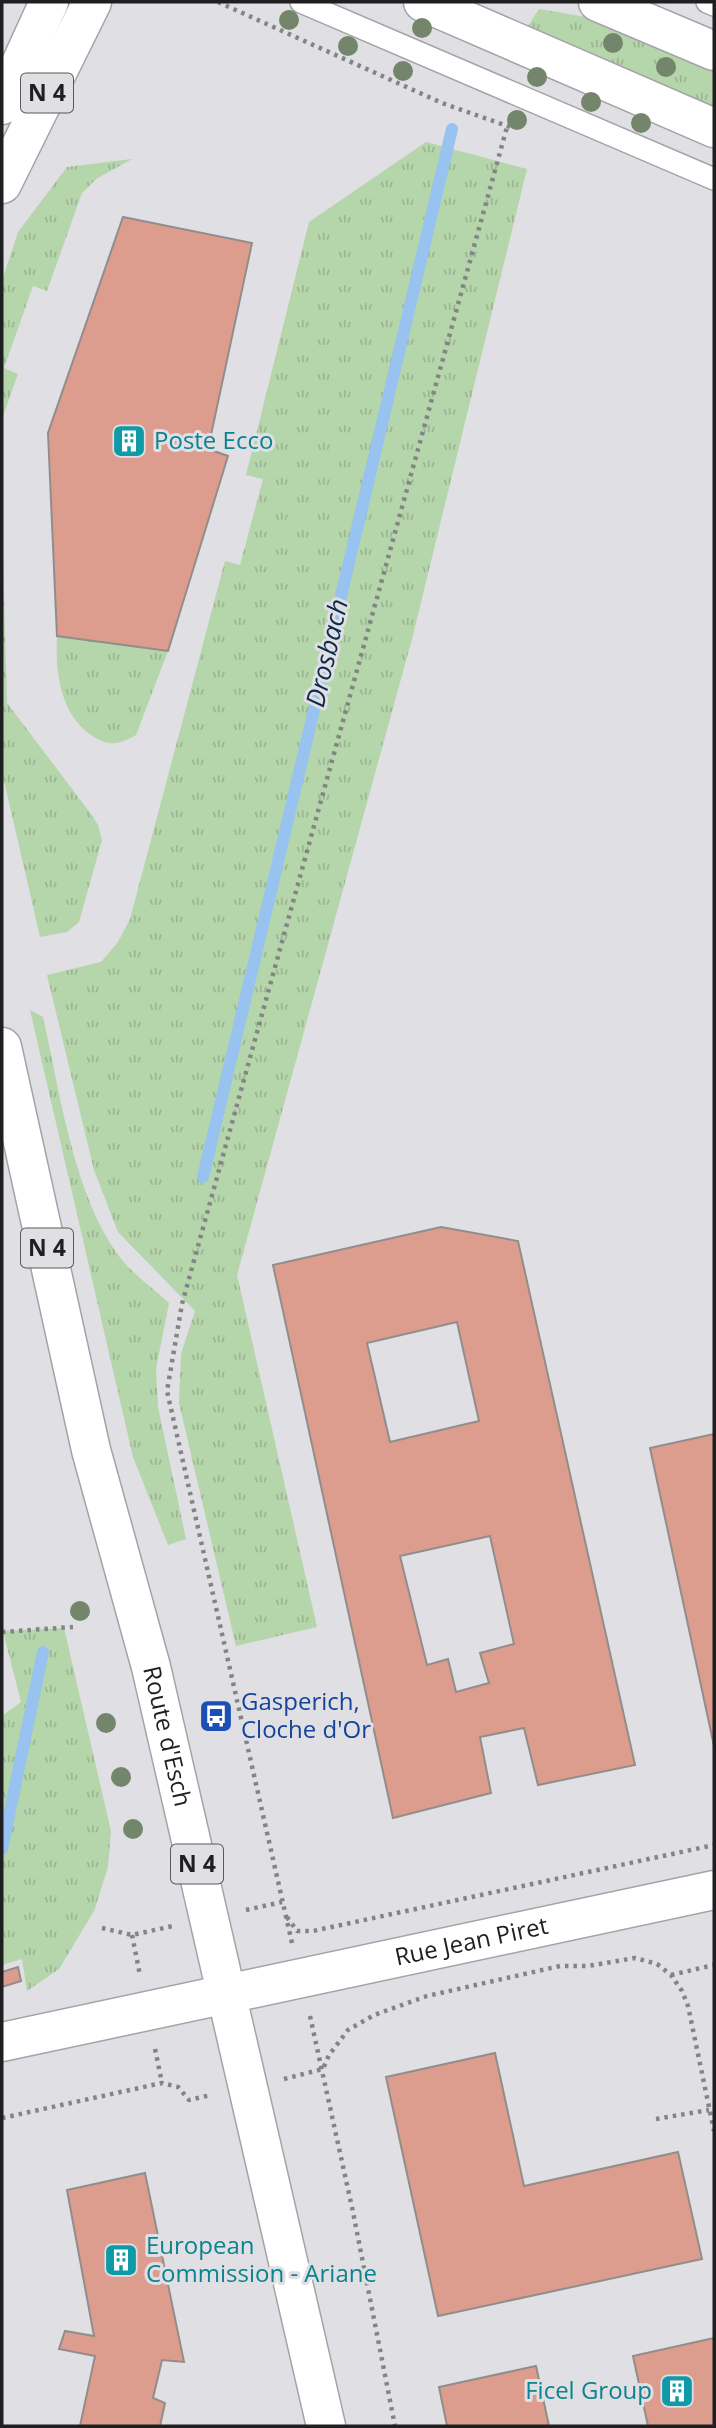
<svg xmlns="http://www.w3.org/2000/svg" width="716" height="2428" font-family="'Open Sans',sans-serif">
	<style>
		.grass { fill: url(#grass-tufts) }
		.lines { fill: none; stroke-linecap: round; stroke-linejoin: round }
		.stream { stroke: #98c2f0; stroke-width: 12 }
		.building { fill: #dd9d8e; stroke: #928d8b; stroke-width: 2; fill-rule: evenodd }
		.lane-casing { stroke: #a3a3a8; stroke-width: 24 }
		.street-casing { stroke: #a3a3a8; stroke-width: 41 }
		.secondary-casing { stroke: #a3a3a8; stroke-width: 41 }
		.primary-casing { stroke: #a3a3a8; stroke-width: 41 }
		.path { stroke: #848487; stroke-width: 4.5; stroke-dasharray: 3.5 5; stroke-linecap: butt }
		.lane { stroke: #fff; stroke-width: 21 }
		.street { stroke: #fff; stroke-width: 38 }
		.secondary { stroke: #fff; stroke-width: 38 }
		.primary { stroke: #fff; stroke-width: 38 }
		.tree { fill: #73866c }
		.labels { text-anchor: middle; stroke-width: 6; stroke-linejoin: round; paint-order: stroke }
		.shield { fill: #dfdfe4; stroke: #59585b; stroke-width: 2 }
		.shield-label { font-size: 23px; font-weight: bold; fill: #1f1e20 }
		.culture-label { font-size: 24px; fill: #0d838f; stroke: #dfdfe4; text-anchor: start }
		.transit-label { font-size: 24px; fill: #164399; stroke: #dfdfe4; text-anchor: start }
		.street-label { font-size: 24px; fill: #1f1e20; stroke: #dfdfe4 }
		.water-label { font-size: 26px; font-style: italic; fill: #0c2a49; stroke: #dfdfe4 }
	</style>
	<defs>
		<pattern id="grass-tufts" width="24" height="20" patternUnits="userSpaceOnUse" patternTransform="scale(1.75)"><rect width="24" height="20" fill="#b5d5aa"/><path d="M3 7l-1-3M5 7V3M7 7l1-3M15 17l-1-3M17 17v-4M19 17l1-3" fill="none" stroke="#9bb692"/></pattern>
	</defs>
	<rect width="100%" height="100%" fill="#dfdfe4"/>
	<g class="grass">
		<path d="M539,9L586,17L609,24L714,70V107L528,26Z"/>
		<path d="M426,142L527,169L412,639L237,1275L317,1627L236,1646L179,1403L181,1354L195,1311L118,1232L94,1170L47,975L101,962L118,942L130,919L225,561L240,565L263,479L246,475L309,222Z"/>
		<path d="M132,159L96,179L82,193L47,291L33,286L4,368L18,374L2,419V281L18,232L67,167Z"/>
		<path d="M2,521L7,703L91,814L98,825L102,840L79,922L67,932L40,937L2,772Z"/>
		<path d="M57,636L168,651L136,735C118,745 109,747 91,735C60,714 55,671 57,636Z"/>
		<path d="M30,1010L43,1017C60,1092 74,1199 122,1260C135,1276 154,1289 169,1303L156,1369L158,1407L186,1539L168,1545L133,1457Z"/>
		<path d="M64,1628L111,1831L108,1867L94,1911L59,1969L27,1991L22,1959L2,1965V1716L21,1702L3,1631Z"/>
	</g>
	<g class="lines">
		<g class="stream">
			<path d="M203,1177L452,129"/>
			<path d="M2,1849L43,1652"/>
		</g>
	</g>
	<g class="building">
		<path d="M123,217L252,243L208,449L228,456L168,651L57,636L48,433Z"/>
		<path d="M441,1227L518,1241L635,1765L538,1785L524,1728L480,1737L491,1793L393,1818L273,1265ZM457,1322L479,1421L390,1442L367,1343ZM490,1536L514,1644L480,1653L489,1683L456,1692L448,1659L427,1665L400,1556Z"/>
		<path d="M714,1434V1746L650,1448Z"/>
		<path d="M18,1967L21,1981L2,1987V1972Z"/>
		<path d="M495,2053L524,2186L678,2152L702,2259L438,2316L386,2077Z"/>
		<path d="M145,2173L184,2362L162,2360L153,2398L165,2403L160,2426H80L95,2356L59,2349L65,2331L94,2336L67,2190Z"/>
		<path d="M714,2338V2426H648L633,2356Z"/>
		<path d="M536,2366L549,2426H447L439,2387Z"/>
	</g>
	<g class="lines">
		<g class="lane-casing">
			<g id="lane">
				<path d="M301,2L714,179"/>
				<path d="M707,2L714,5"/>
			</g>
		</g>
		<g class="street-casing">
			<g id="street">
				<path id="s1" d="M2,2042L714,1890"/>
			</g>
		</g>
		<g class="secondary-casing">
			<g id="secondary">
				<path d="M423,2L714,128"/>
				<path d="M598,2L714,51"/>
			</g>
		</g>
		<g class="primary-casing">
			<g id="primary">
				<path d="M2,105L49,2"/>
				<path d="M2,184L92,2"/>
				<path id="s2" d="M2,1047L91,1450L151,1667L326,2426"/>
			</g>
		</g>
		<g class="path">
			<path d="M218,2L442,103L510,127"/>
			<path d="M2,1632L73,1627"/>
			<path d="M246,1910L282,1902"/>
			<path d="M287,1917L297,1931H313L714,1845"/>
			<path d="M102,1928L132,1935L173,1926"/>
			<path d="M132,1935L140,1975"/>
			<path d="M292,1943L167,1391L182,1304L507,127"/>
			<path d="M671,1975L714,1965"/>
			<path d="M310,2016L353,2212L395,2426"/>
			<path d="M155,2049L162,2083"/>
			<path d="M284,2079L323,2069L329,2055L348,2030L374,2015L427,1996L560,1966H588L635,1958L657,1964L671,1975L682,1991L688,2006L714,2131"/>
			<path d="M2,2118L162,2083L178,2087L189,2100L211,2095"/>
			<path d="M656,2119L709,2110"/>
		</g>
		<use href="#lane" class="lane"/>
		<use href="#street" class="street"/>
		<use href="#secondary" class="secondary"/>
		<use href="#primary" class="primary"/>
	</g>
	<g class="tree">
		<circle cx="289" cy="20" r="10"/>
		<circle cx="422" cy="28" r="10"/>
		<circle cx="613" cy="43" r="10"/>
		<circle cx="348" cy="46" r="10"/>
		<circle cx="666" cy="67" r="10"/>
		<circle cx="403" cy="71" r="10"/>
		<circle cx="537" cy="77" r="10"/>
		<circle cx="591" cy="102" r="10"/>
		<circle cx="517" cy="120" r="10"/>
		<circle cx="641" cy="123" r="10"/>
		<circle cx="80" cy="1611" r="10"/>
		<circle cx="106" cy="1723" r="10"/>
		<circle cx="121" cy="1777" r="10"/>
		<circle cx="133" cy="1829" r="10"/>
	</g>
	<defs>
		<g id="building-square" transform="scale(1.75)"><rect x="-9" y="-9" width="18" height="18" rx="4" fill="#0f9aa8" stroke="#dfdfe4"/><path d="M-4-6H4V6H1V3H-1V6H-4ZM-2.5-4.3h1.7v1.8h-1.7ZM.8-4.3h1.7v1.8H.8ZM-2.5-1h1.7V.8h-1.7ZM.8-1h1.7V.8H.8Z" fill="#fff"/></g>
		<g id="bus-square" transform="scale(1.75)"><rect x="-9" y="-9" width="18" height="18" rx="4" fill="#1a4fb4" stroke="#dfdfe4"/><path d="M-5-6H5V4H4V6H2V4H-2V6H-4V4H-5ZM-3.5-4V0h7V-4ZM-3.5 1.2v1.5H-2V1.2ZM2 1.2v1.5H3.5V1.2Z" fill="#fff"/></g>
	</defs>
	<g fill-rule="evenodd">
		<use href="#building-square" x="129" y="441"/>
		<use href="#bus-square" x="216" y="1716"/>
		<use href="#building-square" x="121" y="2260"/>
		<use href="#building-square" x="677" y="2391"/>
	</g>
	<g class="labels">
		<g class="shield">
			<rect x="21" y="73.5" width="52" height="39" rx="5"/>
			<rect x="21" y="1228.5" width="52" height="39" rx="5"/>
			<rect x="171" y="1844.5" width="52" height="39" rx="5"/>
		</g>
		<g class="shield-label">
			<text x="47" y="101">N 4</text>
			<text x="47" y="1256">N 4</text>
			<text x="197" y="1872">N 4</text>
		</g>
		<g class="culture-label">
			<text x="154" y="449">Poste Ecco</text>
			<text x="146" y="2254">European<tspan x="146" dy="28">Commission - Ariane</tspan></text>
			<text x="652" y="2399" text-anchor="end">Ficel Group</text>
		</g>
		<g class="transit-label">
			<text x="241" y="1710">Gasperich,<tspan x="241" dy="28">Cloche d'Or</tspan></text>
		</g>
		<g class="street-label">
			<text dy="8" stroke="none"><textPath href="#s2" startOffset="709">Route d'Esch</textPath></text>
			<text dy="8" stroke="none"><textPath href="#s1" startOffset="480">Rue Jean Piret</textPath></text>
		</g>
		<g class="water-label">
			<text transform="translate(327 653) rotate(-77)" y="9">Drosbach</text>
		</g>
	</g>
	<rect width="716" height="2428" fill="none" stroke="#1f1e20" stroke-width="7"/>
</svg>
